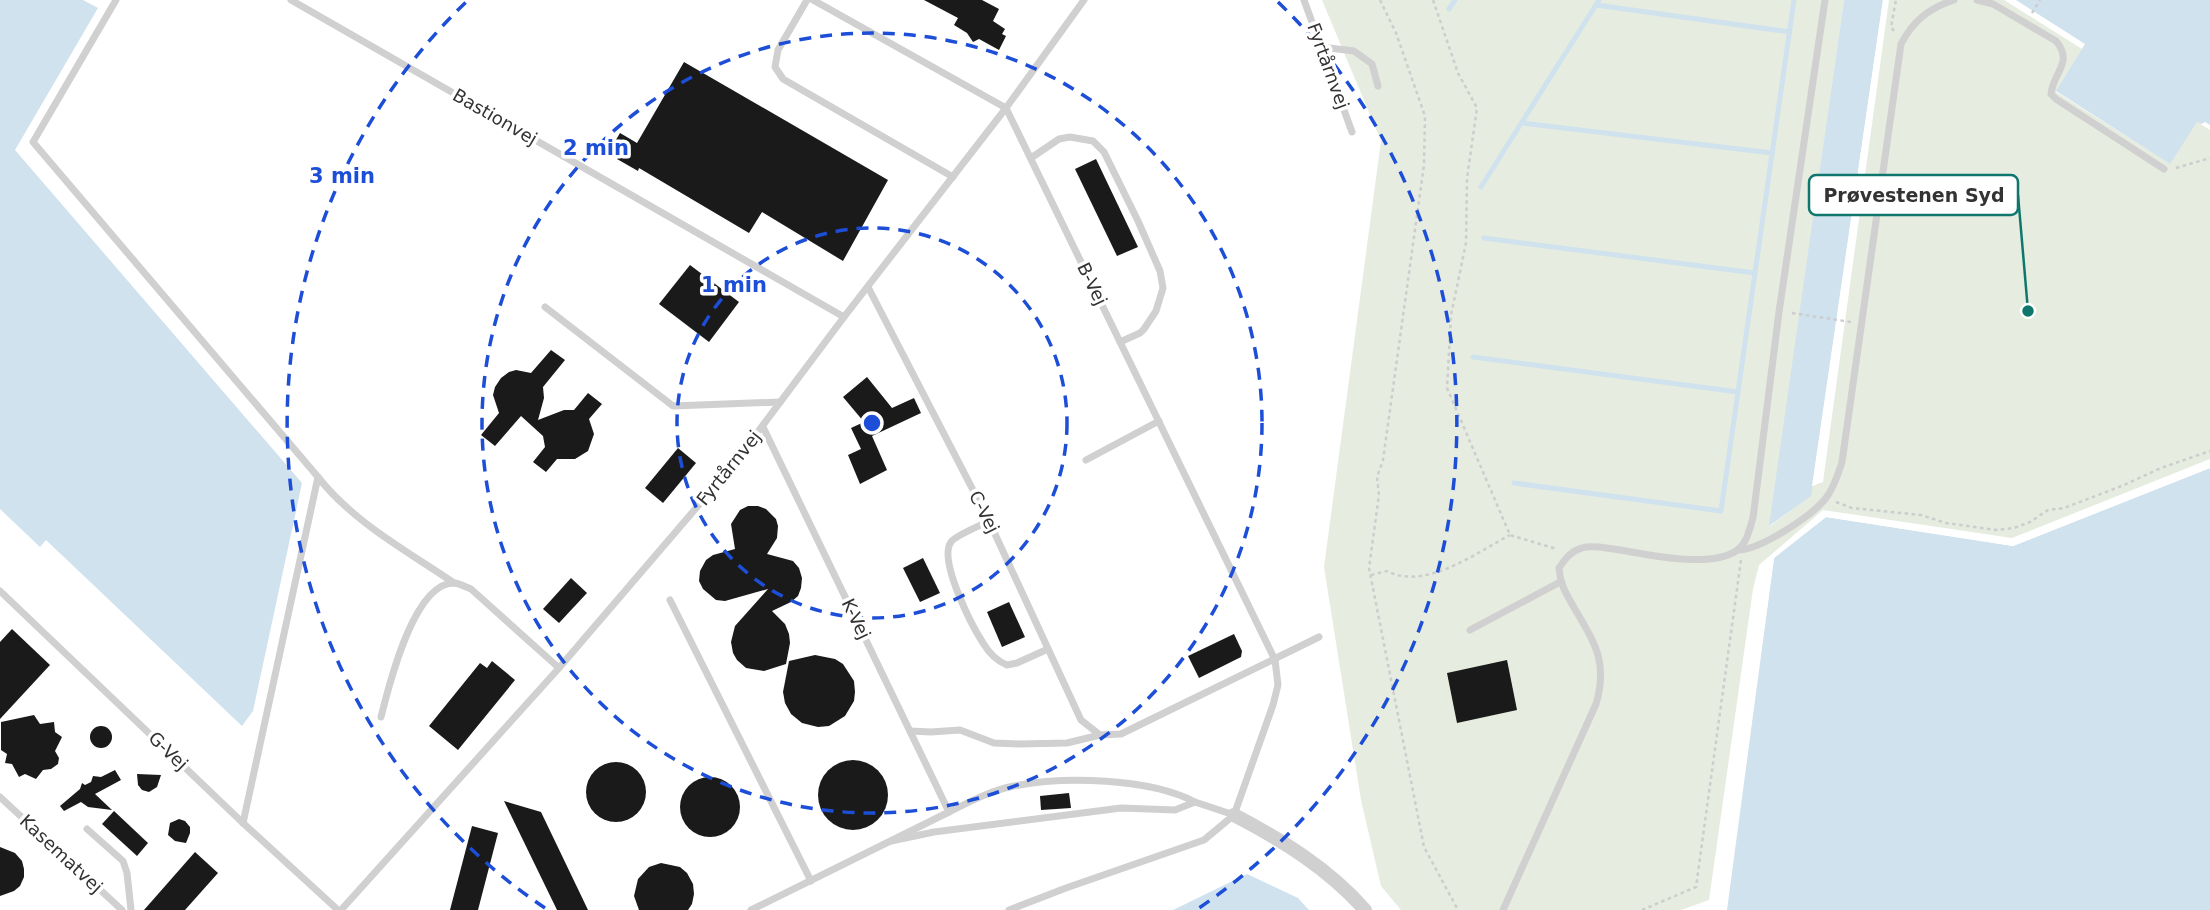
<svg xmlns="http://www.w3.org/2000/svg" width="2210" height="910" font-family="'DejaVu Sans',sans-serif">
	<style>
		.green { fill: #e6ecdf }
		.water { fill: #cfe2ee }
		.pier { fill: #fff }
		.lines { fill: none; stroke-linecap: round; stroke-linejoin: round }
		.stream { stroke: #cfe2ee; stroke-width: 5 }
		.building { fill: #1a1a1a }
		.path { stroke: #cdcdcd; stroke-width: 2.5; stroke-dasharray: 3.5 3.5; stroke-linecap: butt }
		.service { stroke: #d0d0d0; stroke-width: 7 }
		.minor { stroke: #d0d0d0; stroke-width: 14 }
		.ring { fill: none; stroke: #1d4ed8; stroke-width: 3.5; stroke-dasharray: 12 9 }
		.labels { text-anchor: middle; stroke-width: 7; stroke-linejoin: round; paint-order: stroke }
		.street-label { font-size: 18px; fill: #333; stroke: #fff }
		.centre { fill: #1d4ed8; stroke: #fff; stroke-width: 3.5 }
		.ring-label { font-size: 21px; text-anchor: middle; font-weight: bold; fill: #1d4ed8; stroke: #fff; stroke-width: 7; stroke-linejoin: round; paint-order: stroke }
		.leader { fill: none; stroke: #0f766e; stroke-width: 2.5 }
		.callout-dot { fill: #0f766e; stroke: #fff; stroke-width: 2.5 }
		.callout { fill: #fff; stroke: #0f766e; stroke-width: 2.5 }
		.callout-label { font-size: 19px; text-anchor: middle; font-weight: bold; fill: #333 }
	</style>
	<rect width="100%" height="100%" fill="#fff"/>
	<path class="green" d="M1322,0H1844L1770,526L1810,496L1812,486L1823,482L1889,0H2004L2082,49L2056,92L2169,163L2197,122L2210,130V459L2012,538L1823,510L1759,565L1753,589L1709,900L1681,910H1401L1381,886L1361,800L1324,567L1381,141Z"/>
	<g class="water">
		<path d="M0,0H83L98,8L15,150L302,483L253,711L242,726L46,540L40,547L0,509Z"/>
		<path d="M1844,0H1883L1811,496L1769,526Z"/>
		<path d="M2016,0H2210V125L2205,122L2201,124L2197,122L2170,164L2056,91L2085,44Z"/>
		<path d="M2210,468V910H1726L1774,558L1826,517L2013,546Z"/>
		<path d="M1247,874L1298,898L1309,910H1173Z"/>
	</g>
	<g class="pier">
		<path d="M1883,0H1887L1816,485L1812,486Z"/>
		<path d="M2210,465V468L2013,546L1826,517L1774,558L1727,910H1722L1772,556L1826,514L2012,542Z"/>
	</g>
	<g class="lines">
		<g class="stream">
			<path d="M1596,5L1790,32"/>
			<path d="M1449,9L1455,0"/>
			<path d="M1522,123L1772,153"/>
			<path d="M1481,187L1599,0"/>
			<path d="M1484,238L1755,273"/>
			<path d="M1473,357L1738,392"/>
			<path d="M1514,483L1721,511L1794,0"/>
		</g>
	</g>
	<g class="building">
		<path d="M924,0H982L999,9L993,21L1005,29L1002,34L1006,36L999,50L979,39L973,42L967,33L954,25L958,18Z"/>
		<path d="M684,62L888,180L843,261L762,212L749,233L639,168L638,171L617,159L620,154L611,148L620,133L637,143Z"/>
		<path d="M1096,159L1138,247L1117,256L1075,169Z"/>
		<path d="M690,265L739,302L709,342L659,304Z"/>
		<path d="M551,350L565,360L543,387L544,398L538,420L564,410H574L588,393L602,404L589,419L594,434L588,451L575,459H557L546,472L533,462L545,447L543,436L521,416L495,446L481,435L499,413L493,395L495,387L501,378L509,372L516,370L531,373Z"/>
		<path d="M867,377L892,408L914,398L921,413L872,436L887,470L860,484L848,455L861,449L851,428L864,422L843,397Z"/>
		<path d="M678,448L696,463L663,503L645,488Z"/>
		<path d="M748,506H758L766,509L776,519L778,526L777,538L767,554L793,561L799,568L802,578L801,588L798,596L791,602L772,611L785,624L789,634L790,643L786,664L764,671L746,668L737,660L733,653L731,642L735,626L768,589L725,601L716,600L703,589L699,581L700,571L706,560L713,555L735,549L731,524L740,510Z"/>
		<path d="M923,558L940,593L920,602L903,568Z"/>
		<path d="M571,578L587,593L559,623L543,609Z"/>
		<path d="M1009,602L1025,637L1002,647L987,612Z"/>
		<path d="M12,629L50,665L0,719V642Z"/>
		<path d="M1234,634L1242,651L1241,657L1199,678L1188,656Z"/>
		<path d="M815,655L835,659L843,664L854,681L855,692L854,701L845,716L829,726L818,727L802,723L791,714L785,703L783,692L789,661Z"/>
		<path d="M1507,660L1517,710L1457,723L1447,673Z"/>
		<path d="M492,661L515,680L458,750L429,726L480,663L487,668Z"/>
		<path d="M34,715L40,724L54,722L55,732L62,737L55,751L59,758L58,764L51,769L43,770L36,779L25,774L19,777L12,764L5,763L7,754L1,750V722Z"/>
		<circle cx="101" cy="737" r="11"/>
		<circle cx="853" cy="795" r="35"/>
		<circle cx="616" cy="792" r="30"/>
		<path d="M115,770L121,780L95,794L112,810L88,807L81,802L64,811L60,806L80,789L82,783L85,785L91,782L93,776L101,777Z"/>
		<path d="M137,774L161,775L157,787L149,792L142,790L138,785Z"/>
		<circle cx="710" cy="807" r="30"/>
		<path d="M1069,793L1071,808L1041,810L1040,796Z"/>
		<path d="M504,801L541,812L588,910H557Z"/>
		<path d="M114,811L148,843L137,856L102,824Z"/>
		<path d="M179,819L185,821L190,827V833L186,843L175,841L168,835L170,823Z"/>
		<path d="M472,826L498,833L478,910H450Z"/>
		<path d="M0,847L15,853L22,861L24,869V877L20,886L14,891L0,896Z"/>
		<path d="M195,852L218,873L185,910H144Z"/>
		<path d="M661,863L680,867L687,873L693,884L694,894L692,904L688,910H639L634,896L638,879L649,867Z"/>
	</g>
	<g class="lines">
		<g class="path">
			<path d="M1380,0L1396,33L1425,116L1424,165L1383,460L1377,477L1379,495L1369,568L1424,847L1458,910"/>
			<path d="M1433,0L1458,73L1477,108L1467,178L1466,243L1451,315L1447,388L1510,535L1557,549"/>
			<path d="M2032,13L2040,0"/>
			<path d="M1894,31L1891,27L1896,0"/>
			<path d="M2176,168L2210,158"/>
			<path d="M1792,313L1851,322"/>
			<path d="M1836,502L1852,508L1921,515L1946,523L1996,530L2014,528L2030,522L2048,510L2064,508L2124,485L2161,468L2210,451"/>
			<path d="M1371,575L1387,571C1425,591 1476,553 1510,535"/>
			<path d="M1642,910L1696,887L1741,560"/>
		</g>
		<g class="service">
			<path d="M116,0L33,142L318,477L243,823"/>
			<path d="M291,0L844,317"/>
			<path d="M807,0L778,50L775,67L783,79L953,177"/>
			<path d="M813,0L1006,108L1275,660L1278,685L1273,705L1234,815"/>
			<path d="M1304,0L1352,132"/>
			<path d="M1977,0L1993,4L2056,41C2074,63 2053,72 2051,94L2056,99L2164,169"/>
			<path d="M1321,47L1354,51L1372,64L1378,86"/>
			<path d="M1031,158L1059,139L1070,137L1093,141L1104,152L1138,221L1160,271L1163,288L1156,311L1144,329L1140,333L1120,342"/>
			<path d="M868,287L989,521L1081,720L1100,735"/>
			<path d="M545,307L673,406L780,402"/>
			<path d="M763,427L949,812C969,802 992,790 1014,786C1065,776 1149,778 1195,802"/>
			<path d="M1086,460L1159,421"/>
			<path d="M318,477C353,522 407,551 454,583"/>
			<path d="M989,521C980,526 956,535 951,542C938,560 972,626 983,643C989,653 997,661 1007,665L1017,663L1048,649"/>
			<path d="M1738,550C1760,550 1812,516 1826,498C1834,488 1838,474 1842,462L1901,44C1913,21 1929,8 1954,0"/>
			<path d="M0,591L243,823L338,910"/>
			<path d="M670,600L811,881"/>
			<path d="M1470,630L1560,582"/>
			<path d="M381,717C389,685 414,581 455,583C460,584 466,587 471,589L559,668"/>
			<path d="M910,731L931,732L960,730L994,743L1020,744L1067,743L1100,735L1121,734L1319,637"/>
			<path d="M0,797L122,910"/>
			<path d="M87,829L123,861L127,873L131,910"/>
			<path d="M891,841L934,832L1121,808L1175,810L1195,802L1234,815"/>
			<path d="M341,910L559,668L733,465L844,317L1006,108L1084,0"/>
			<path d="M751,910L949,812"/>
			<path d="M1009,910L1066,888L1204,840L1234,815"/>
			<path d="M1503,910L1596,704C1609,660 1593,641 1572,604C1565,592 1560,583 1559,568C1565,559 1571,551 1582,548C1592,545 1605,548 1614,549C1646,554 1708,569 1736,551C1747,544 1749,530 1753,518L1779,312L1825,0"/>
		</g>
		<path class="minor" d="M1234,815C1282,840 1329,869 1365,910"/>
	</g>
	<g class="ring">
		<circle cx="872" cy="423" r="195"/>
		<circle cx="872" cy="423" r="390"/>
		<path d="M545 908A585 585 0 0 1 466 2M1278 2A585 585 0 0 1 1199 908"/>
	</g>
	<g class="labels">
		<g class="street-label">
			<text transform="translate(1328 66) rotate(70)" y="6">Fyrtårnvej</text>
			<text transform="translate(495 117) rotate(30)" y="6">Bastionvej</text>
			<text transform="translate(1092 284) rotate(64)" y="6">B-Vej</text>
			<text transform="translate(729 468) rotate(-51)" y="6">Fyrtårnvej</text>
			<text transform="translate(984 512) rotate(63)" y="6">C-Vej</text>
			<text transform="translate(856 619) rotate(64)" y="6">K-Vej</text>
			<text transform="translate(168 751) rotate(44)" y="6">G-Vej</text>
			<text transform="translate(61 854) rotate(43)" y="6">Kasematvej</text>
		</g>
	</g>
	<circle cx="872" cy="423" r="10" class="centre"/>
	<g class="ring-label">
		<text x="596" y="155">2 min</text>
		<text x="342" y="183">3 min</text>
		<text x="734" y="292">1 min</text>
	</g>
	<path class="leader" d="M2028 311L2018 195"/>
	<circle class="callout-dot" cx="2028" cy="311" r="7"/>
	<rect class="callout" x="1809" y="175" width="209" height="40" rx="7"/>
	<g class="callout-label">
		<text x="1914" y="202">Prøvestenen Syd</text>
	</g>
</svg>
